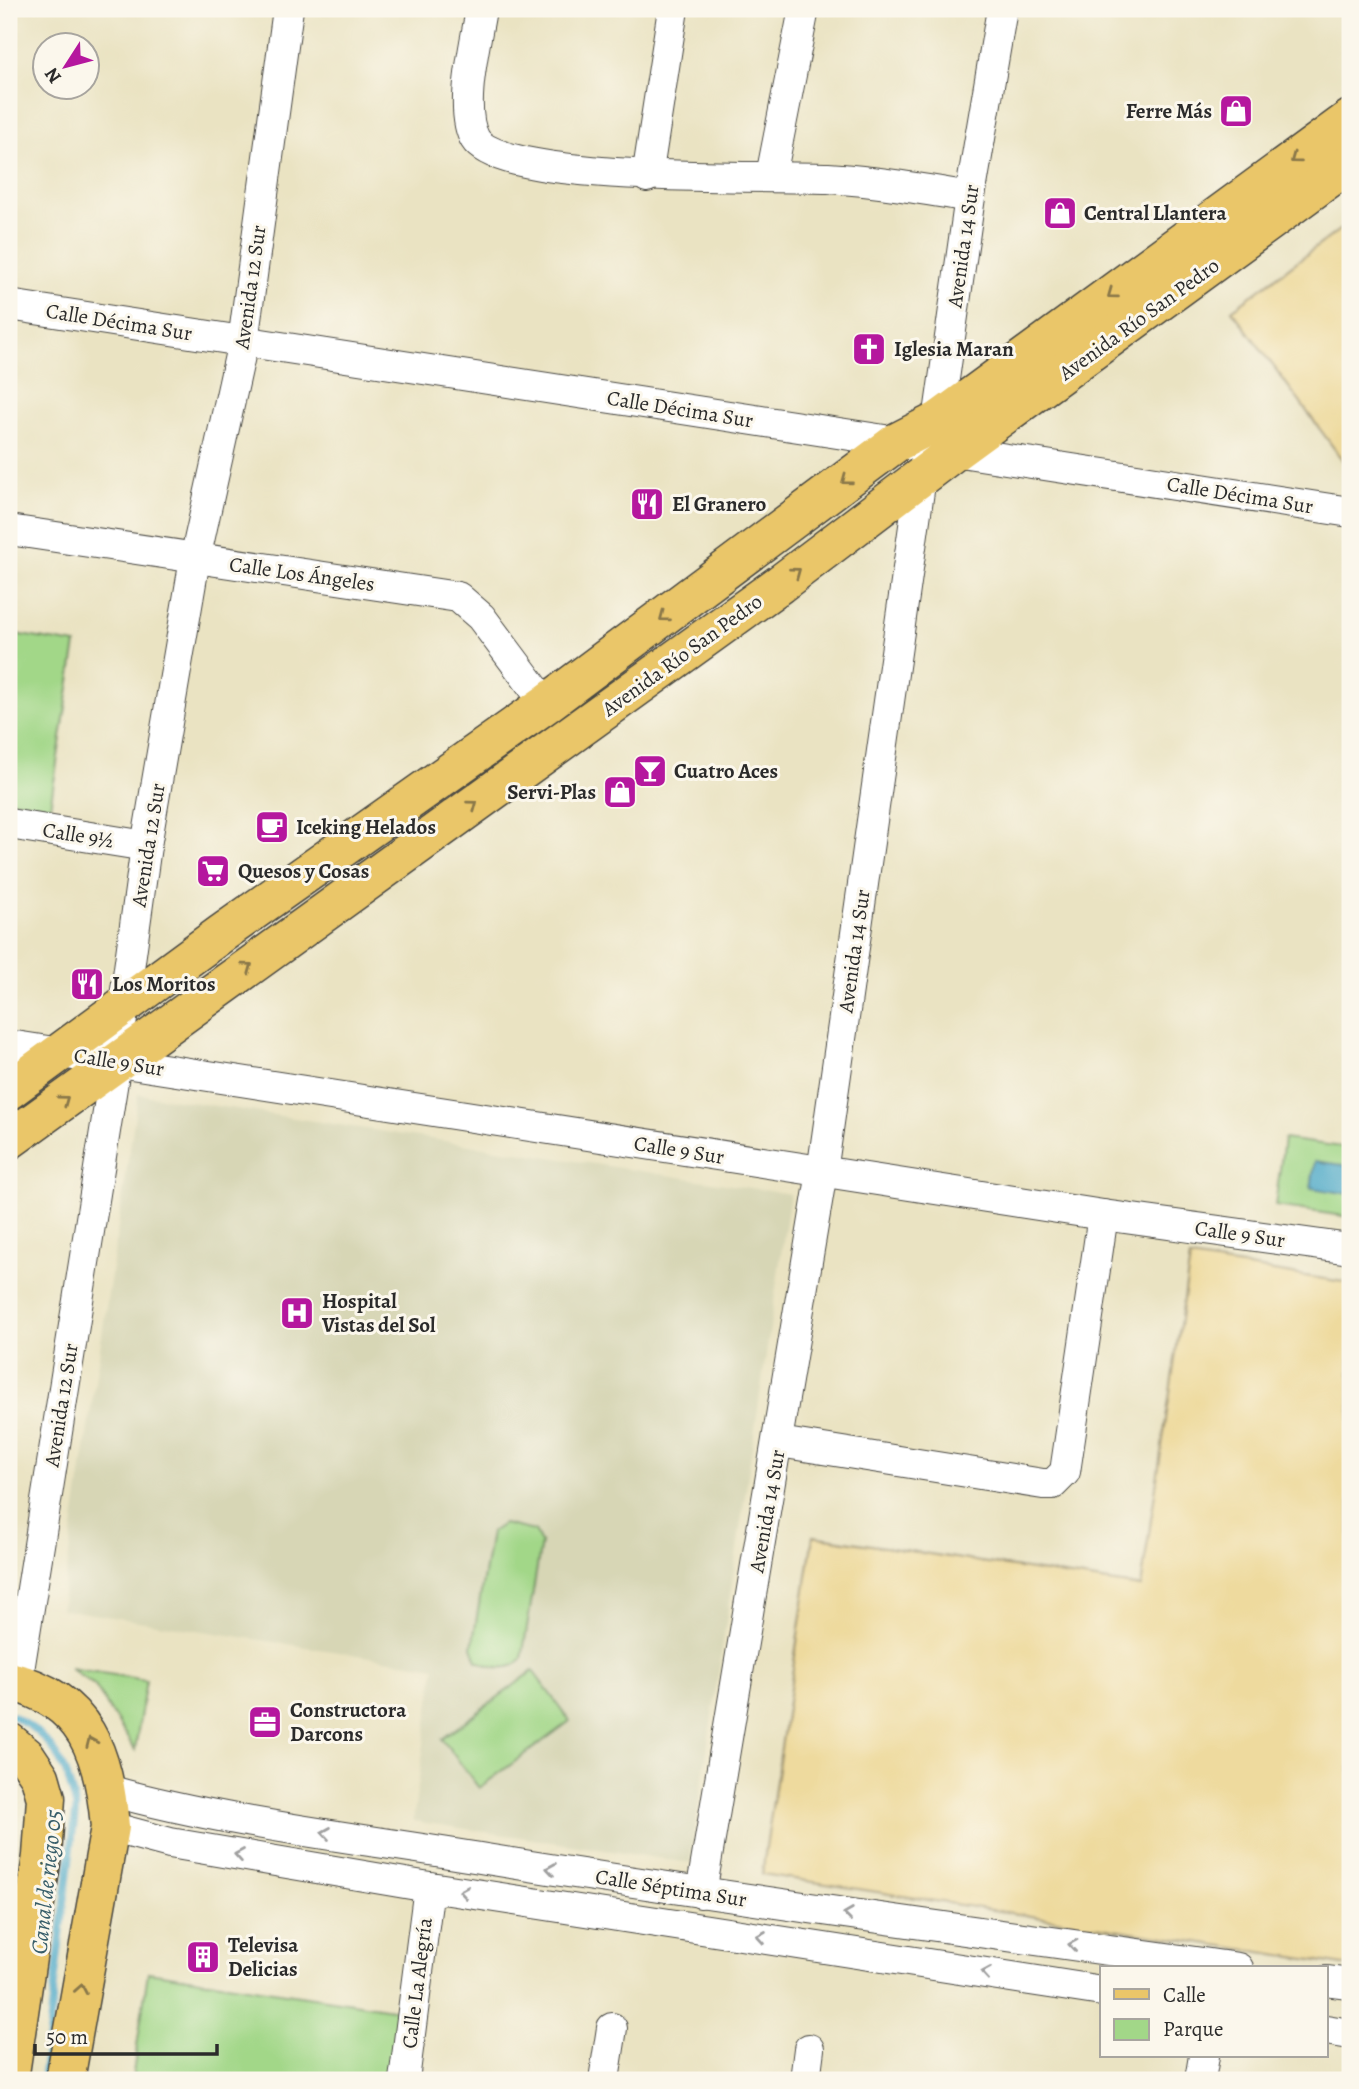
<svg xmlns="http://www.w3.org/2000/svg" width="1359" height="2089" font-family="Alegreya,serif">
	<style>
		.built { fill: #d7d6b5 }
		.green { fill: #a2d788; stroke: #66815a; stroke-width: 2 }
		.sand { fill: #eeda9e; stroke: #8c8264; stroke-width: 2 }
		.water { fill: #48a7c7; stroke: #3a6979; stroke-width: 2 }
		.lines { fill: none; stroke-linecap: round; stroke-linejoin: round }
		.stream { stroke: #48a7c7; stroke-width: 7 }
		.minor-casing { stroke: #484742; stroke-width: 32 }
		.major-casing { stroke: #484742; stroke-width: 41 }
		.minor { stroke: #fff; stroke-width: 30 }
		.major { stroke: #eac669; stroke-width: 38 }
		.oneway { stroke: #8a784a }
		.oneway2 { stroke: #a0a0a0 }
		.labels { text-anchor: middle; stroke-width: 6; stroke-linejoin: round; paint-order: stroke }
		.poi-label { font-size: 21px; font-weight: bold; fill: #2b2b2b; stroke: #fbf7ec; text-anchor: start }
		.street-label { font-size: 21px; fill: #2b2b2b; stroke: #fbf7ec }
		.water-label { font-size: 23px; font-style: italic; fill: #375d69; stroke: #fbf7ec }
	</style>
	<rect width="100%" height="100%" fill="#fbf7ec"/>
	<filter id="ink" filterUnits="userSpaceOnUse"><feTurbulence type="fractalNoise" baseFrequency=".0143" numOctaves="2"/><feDisplacementMap in="SourceGraphic" scale="14" xChannelSelector="R" yChannelSelector="G"/><feConvolveMatrix kernelMatrix="1 2 1 2 8 2 1 2 1" color-interpolation-filters="sRGB"/></filter>
	<filter id="wash" filterUnits="userSpaceOnUse"><feTurbulence type="fractalNoise" baseFrequency=".00686" numOctaves="4" result="noise"/><feDisplacementMap in="SourceGraphic" scale="28" xChannelSelector="R" yChannelSelector="G"/><feGaussianBlur stdDeviation="1.57" result="paint"/><feColorMatrix in="noise" values="0 0 0 0 0 0 0 0 0 0 0 0 0 0 0 0 0 1.4 0 .05"/><feComposite in="paint" operator="in"/></filter>
	<g filter="url(#wash)">
		<rect width="100%" height="100%" fill="#eae3c2"/>
		<path class="built" d="M138,1094L790,1194L690,1863L413,1821L435,1667L61,1609Z"/>
		<g class="green">
			<path d="M9,633L76,644L50,807L9,800Z"/>
			<path d="M1284,1139L1350,1148V1217L1275,1206Z"/>
			<path d="M503,1524L535,1531L541,1543L522,1658C512,1673 491,1667 477,1661L472,1647L491,1532Z"/>
			<path d="M70,1668L146,1680L135,1750L95,1686Z"/>
			<path d="M533,1671L570,1721L479,1788L442,1739Z"/>
			<path d="M148,1972L399,2010L389,2080H132Z"/>
		</g>
		<g class="sand">
			<path d="M1350,222V470L1232,310Z"/>
			<path d="M1190,1258L1350,1283V1966L762,1874L813,1536L1141,1587Z"/>
		</g>
		<path class="water" d="M1315,1161L1350,1166V1194L1311,1188Z"/>
		<g class="lines">
			<path class="stream" d="M9,1714C51,1734 67,1765 76,1808L43,2080"/>
		</g>
	</g>
	<g filter="url(#ink)">
		<g class="lines">
			<g class="minor-casing">
				<g id="minor">
					<path d="M481,9C476,42 458,110 475,139C502,184 770,175 828,178C876,181 923,189 970,197"/>
					<path d="M771,176L804,9"/>
					<path d="M647,177L673,9"/>
					<path d="M9,305L1350,512"/>
					<path d="M9,530L458,597L481,617L546,704"/>
					<path d="M9,824L146,846"/>
					<path d="M9,1045L1103,1215L1350,1249"/>
					<path d="M779,1442L1043,1484H1053L1065,1472L1103,1215"/>
					<path d="M17,1683L116,1062L146,846L195,559L243,342L288,9"/>
					<path d="M107,1790C230,1824 360,1838 486,1859C736,1899 987,1933 1238,1968"/>
					<path d="M110,1827L170,1843L417,1885L1102,1991"/>
					<path d="M701,1893L822,1172L921,477L938,421L970,197L1002,9"/>
					<path d="M1326,1981L1350,1984"/>
					<path d="M1326,2030L1350,2034"/>
					<path d="M404,2080L429,1887"/>
					<path d="M604,2080L612,2028"/>
					<path d="M805,2080L809,2049"/>
					<path d="M1200,2080L1204,2056"/>
				</g>
			</g>
			<g class="major-casing">
				<g id="major">
					<path d="M9,1090L221,934L546,704L897,442L938,421L1350,119"/>
					<path d="M9,1140L780,584L955,451L1350,163"/>
					<path d="M9,1681C86,1699 104,1754 110,1827L65,2080"/>
					<path d="M9,1742L26,1756L40,1777L46,1798L42,1856L9,2080"/>
				</g>
			</g>
			<use href="#minor" class="minor"/>
			<use href="#major" class="major"/>
		</g>
		<defs><path id="oneway-chevron" d="M-2-3.5L2.5 0L-2 3.5" fill="none" stroke-width="1.6" stroke-linecap="round" stroke-linejoin="round" transform="scale(1.75)"/></defs>
		<g class="oneway">
			<use href="#oneway-chevron" transform="translate(1295 159) rotate(144)"/>
			<use href="#oneway-chevron" transform="translate(1112 294) rotate(144)"/>
			<use href="#oneway-chevron" transform="translate(846 480) rotate(143)"/>
			<use href="#oneway-chevron" transform="translate(796 572) rotate(-37)"/>
			<use href="#oneway-chevron" transform="translate(664 617) rotate(143)"/>
			<use href="#oneway-chevron" transform="translate(473 805) rotate(-36)"/>
			<use href="#oneway-chevron" transform="translate(248 967) rotate(-36)"/>
			<use href="#oneway-chevron" transform="translate(64 1100) rotate(-36)"/>
			<use href="#oneway-chevron" transform="translate(91 1742) rotate(-114)"/>
			<use href="#oneway-chevron" transform="translate(81 1989) rotate(-80)"/>
		</g>
		<g class="oneway2">
			<use href="#oneway-chevron" transform="translate(326 1833) rotate(-171)"/>
			<use href="#oneway-chevron" transform="translate(239 1855) rotate(-170)"/>
			<use href="#oneway-chevron" transform="translate(551 1869) rotate(-171)"/>
			<use href="#oneway-chevron" transform="translate(464 1892) rotate(-171)"/>
			<use href="#oneway-chevron" transform="translate(848 1914) rotate(-172)"/>
			<use href="#oneway-chevron" transform="translate(761 1937) rotate(-171)"/>
			<use href="#oneway-chevron" transform="translate(1073 1945) rotate(-172)"/>
			<use href="#oneway-chevron" transform="translate(986 1973) rotate(-171)"/>
		</g>
	</g>
	<defs>
		<g id="shop-square" transform="scale(1.75)"><rect x="-9" y="-9" width="18" height="18" rx="4" fill="#b5179e" stroke="#fbf7ec"/><path d="M-5-2.5h2.3a2.7 3.5 0 0 1 5.4 0H5L5.5 6h-11ZM-1.5-2.5h3a1.5 2.3 0 0 0-3 0Z" fill="#fff"/></g>
		<g id="church-square" transform="scale(1.75)"><rect x="-9" y="-9" width="18" height="18" rx="4" fill="#b5179e" stroke="#fbf7ec"/><path d="M-1.2-6h2.4v3.5h3.3v2.4h-3.3V6h-2.4V-.1h-3.3v-2.4h3.3Z" fill="#fff"/></g>
		<g id="restaurant-square" transform="scale(1.75)"><rect x="-9" y="-9" width="18" height="18" rx="4" fill="#b5179e" stroke="#fbf7ec"/><path d="M-5-6h1v4h1v-4h1v4h1v-4h1v5L-1.5 .5V6h-2V.5L-5-1ZM5-6V6H3V1.5H1.5Q1.5-4 5-6Z" fill="#fff"/></g>
		<g id="bar-square" transform="scale(1.75)"><rect x="-9" y="-9" width="18" height="18" rx="4" fill="#b5179e" stroke="#fbf7ec"/><path d="M-6-5H6L.8 .8V4.5H3.5V6h-7V4.5H-.8V.8Z" fill="#fff"/></g>
		<g id="cafe-square" transform="scale(1.75)"><rect x="-9" y="-9" width="18" height="18" rx="4" fill="#b5179e" stroke="#fbf7ec"/><path d="M-5.5-4.5H6V0H3Q3 3.5 0 3.5H-2.5Q-5.5 3.5-5.5 0ZM3-3.2v2h1.7v-2ZM-6 4.5H4V6H-6Z" fill="#fff"/></g>
		<g id="supermarket-square" transform="scale(1.75)"><rect x="-9" y="-9" width="18" height="18" rx="4" fill="#b5179e" stroke="#fbf7ec"/><path d="M-6-5.5h2.5l.6 2H6L4.5 2H-2.5L-4.4-4H-6ZM-1.5 3.2a1.3 1.3 0 1 0 .1 0ZM3 3.2a1.3 1.3 0 1 0 .1 0Z" fill="#fff"/></g>
		<g id="hospital-square" transform="scale(1.75)"><rect x="-9" y="-9" width="18" height="18" rx="4" fill="#b5179e" stroke="#fbf7ec"/><path d="M-5-5h3v3.5h4V-5h3V5h-3V1.5h-4V5h-3Z" fill="#fff"/></g>
		<g id="office-square" transform="scale(1.75)"><rect x="-9" y="-9" width="18" height="18" rx="4" fill="#b5179e" stroke="#fbf7ec"/><path d="M-6-3h4V-5.5h4V-3h4V5H-6ZM-1-4.5V-3h2v-1.5ZM-6 0V1H6V0Z" fill="#fff"/></g>
		<g id="building-square" transform="scale(1.75)"><rect x="-9" y="-9" width="18" height="18" rx="4" fill="#b5179e" stroke="#fbf7ec"/><path d="M-4-6H4V6H1V3H-1V6H-4ZM-2.5-4.3h1.7v1.8h-1.7ZM.8-4.3h1.7v1.8H.8ZM-2.5-1h1.7V.8h-1.7ZM.8-1h1.7V.8H.8Z" fill="#fff"/></g>
	</defs>
	<g fill-rule="evenodd">
		<use href="#shop-square" x="1236" y="111"/>
		<use href="#shop-square" x="1060" y="213"/>
		<use href="#church-square" x="869" y="349"/>
		<use href="#restaurant-square" x="647" y="504"/>
		<use href="#bar-square" x="650" y="771"/>
		<use href="#shop-square" x="620" y="792"/>
		<use href="#cafe-square" x="272" y="827"/>
		<use href="#supermarket-square" x="213" y="871"/>
		<use href="#restaurant-square" x="87" y="984"/>
		<use href="#hospital-square" x="297" y="1313"/>
		<use href="#office-square" x="265" y="1722"/>
		<use href="#building-square" x="203" y="1957"/>
	</g>
	<g class="labels">
		<g class="poi-label">
			<text x="1212" y="118" text-anchor="end">Ferre Más</text>
			<text x="1084" y="220">Central Llantera</text>
			<text x="894" y="356">Iglesia Maran</text>
			<text x="672" y="511">El Granero</text>
			<text x="674" y="778">Cuatro Aces</text>
			<text x="596" y="799" text-anchor="end">Servi-Plas</text>
			<text x="296" y="834">Iceking Helados</text>
			<text x="238" y="878">Quesos y Cosas</text>
			<text x="112" y="991">Los Moritos</text>
			<text x="322" y="1308">Hospital<tspan x="322" dy="24">Vistas del Sol</tspan></text>
			<text x="290" y="1717">Constructora<tspan x="290" dy="24">Darcons</tspan></text>
			<text x="228" y="1952">Televisa<tspan x="228" dy="24">Delicias</tspan></text>
		</g>
		<g class="street-label">
			<text transform="translate(963 246) rotate(-82)" y="7">Avenida 14 Sur</text>
			<text transform="translate(250 287) rotate(-82)" y="7">Avenida 12 Sur</text>
			<text transform="translate(1139 319) rotate(-36)" y="7">Avenida Río San Pedro</text>
			<text transform="translate(119 322) rotate(9)" y="7">Calle Décima Sur</text>
			<text transform="translate(680 409) rotate(9)" y="7">Calle Décima Sur</text>
			<text transform="translate(1240 495) rotate(9)" y="7">Calle Décima Sur</text>
			<text transform="translate(302 574) rotate(8)" y="7">Calle Los Ángeles</text>
			<text transform="translate(682 655) rotate(-36)" y="7">Avenida Río San Pedro</text>
			<text transform="translate(78 835) rotate(9)" y="7">Calle 9½</text>
			<text transform="translate(148 845) rotate(-81)" y="7">Avenida 12 Sur</text>
			<text transform="translate(854 951) rotate(-82)" y="7">Avenida 14 Sur</text>
			<text transform="translate(119 1062) rotate(9)" y="7">Calle 9 Sur</text>
			<text transform="translate(679 1150) rotate(9)" y="7">Calle 9 Sur</text>
			<text transform="translate(1240 1234) rotate(8)" y="7">Calle 9 Sur</text>
			<text transform="translate(61 1405) rotate(-81)" y="7">Avenida 12 Sur</text>
			<text transform="translate(767 1511) rotate(-80)" y="7">Avenida 14 Sur</text>
			<text transform="translate(671 1888) rotate(9)" y="7">Calle Séptima Sur</text>
			<text transform="translate(417 1983) rotate(-83)" y="7">Calle La Alegría</text>
		</g>
		<g class="water-label">
			<text transform="translate(46 1882) rotate(-84)" y="8">Canal de riego 05</text>
		</g>
	</g>
	<rect width="1359" height="2089" fill="none" stroke="#fbf7ec" stroke-width="35"/>
	<rect x="1100" y="1966" width="228" height="91" fill="#fbf7ec" stroke="#a8a59f" stroke-width="2"/>
	<rect x="1114" y="1989" width="35" height="10" fill="#eac669" stroke="#a8a59f" stroke-width="2"/>
	<text x="1163" y="2002" font-size="21" fill="#2b2b2b">Calle</text>
	<rect x="1114" y="2019" width="35" height="21" fill="#a2d788" stroke="#a8a59f" stroke-width="2"/>
	<text x="1163" y="2036" font-size="21" fill="#2b2b2b">Parque</text>
	<g transform="translate(66 66) rotate(234)"><circle r="33" fill="#fbf7ec" stroke="#a8a59f" stroke-width="2"/>
	<path d="M0-5L12 26L0 18L-12 26Z" fill="#b5179e"/>
	<text y="-10" font-size="19" font-weight="bold" text-anchor="middle" fill="#2b2b2b">N</text>
	</g>
	<path d="M35 2044v10h182v-10" fill="none" stroke="#2b2b2b" stroke-width="3.5"/>
	<text x="46" y="2044" font-size="21" fill="#2b2b2b" stroke="#fbf7ec" stroke-width="5" paint-order="stroke">50 m</text>
</svg>
